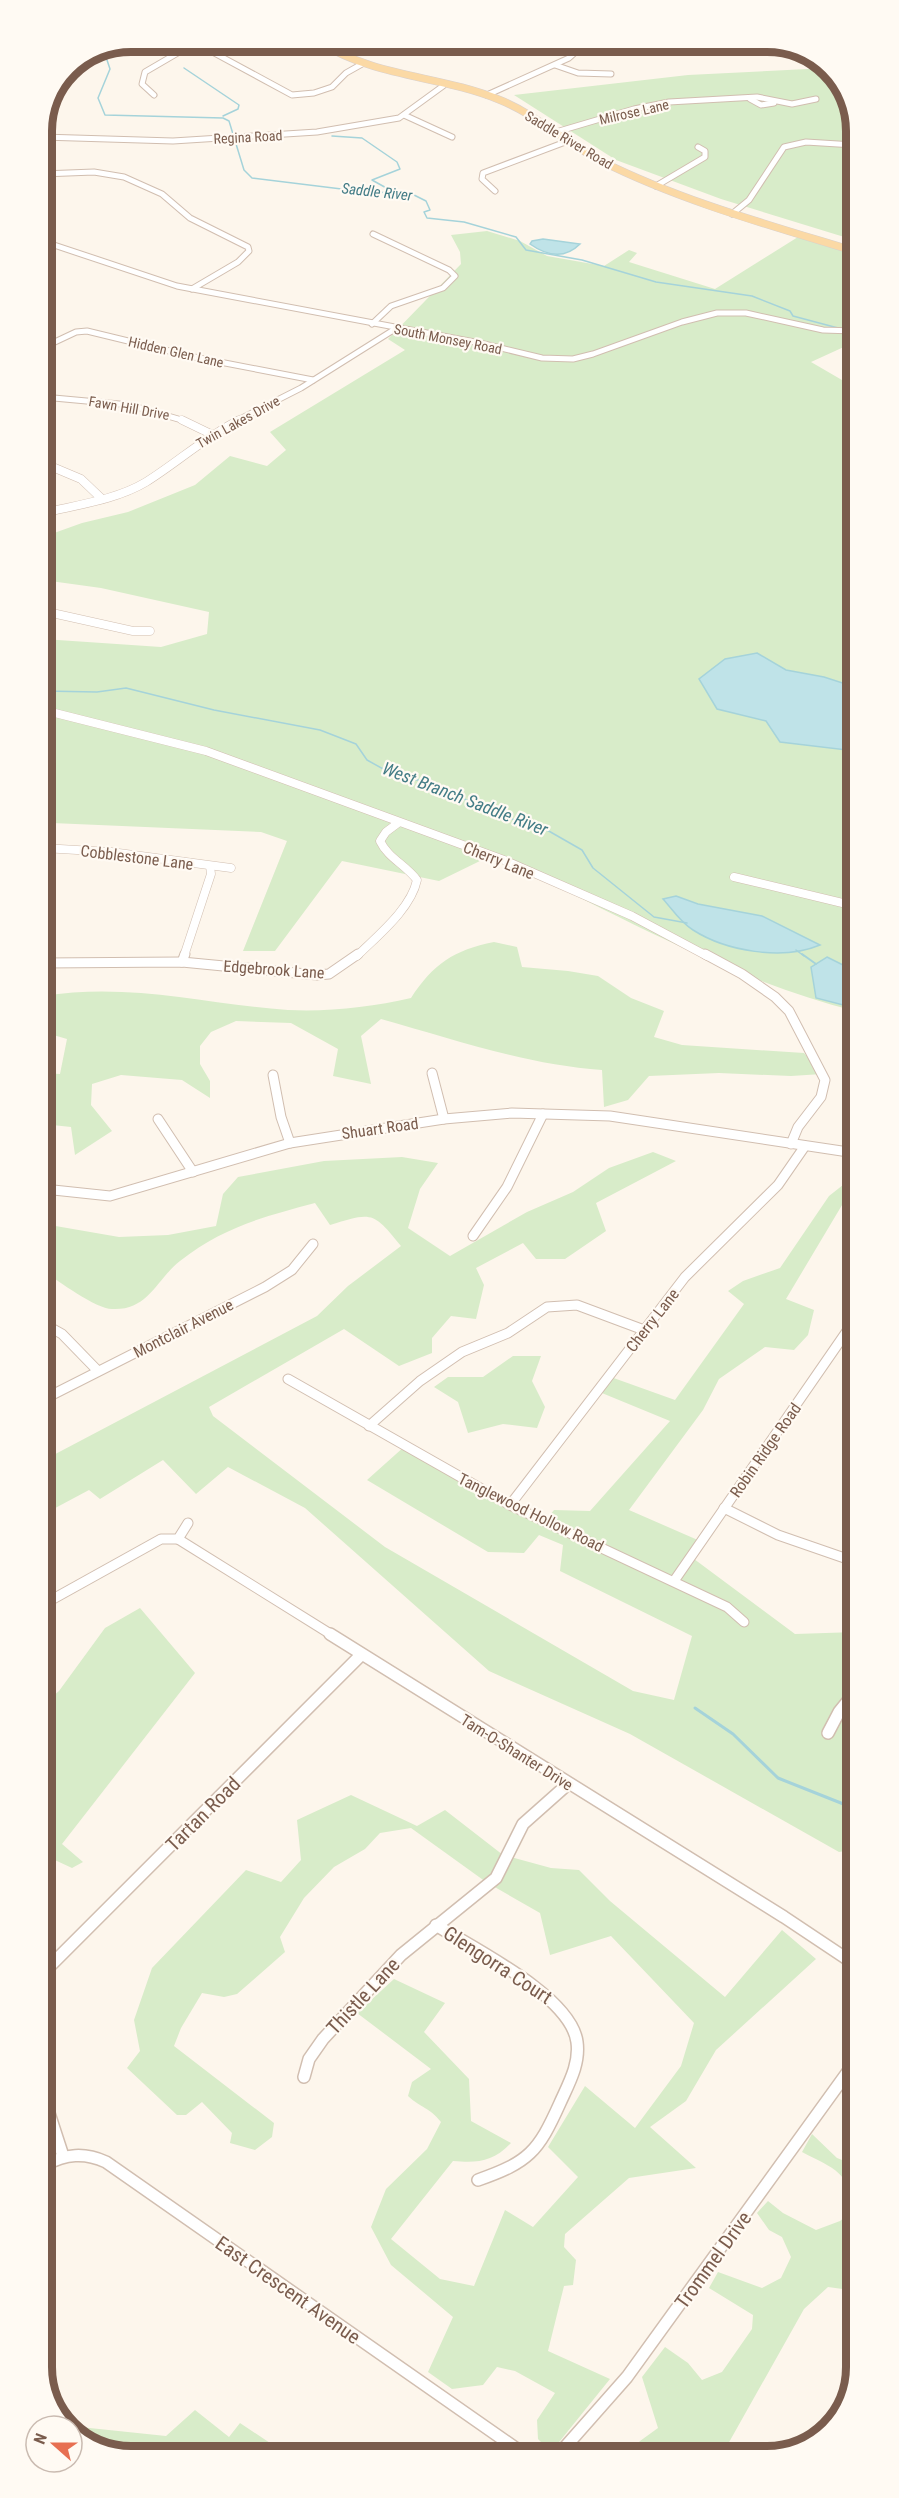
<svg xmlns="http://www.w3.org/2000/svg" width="899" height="2498" font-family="'Roboto Condensed',sans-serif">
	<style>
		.green { fill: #d8ecc9 }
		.water { fill: #bfe3e8; stroke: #a5d3da; stroke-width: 1.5 }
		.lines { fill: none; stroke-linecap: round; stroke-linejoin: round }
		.stream-far2 { stroke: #a5d3da; stroke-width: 1.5 }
		.stream-far1 { stroke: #a5d3da; stroke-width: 2 }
		.stream { stroke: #a5d3da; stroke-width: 3 }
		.minor-far3-casing { stroke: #d1beb0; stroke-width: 7 }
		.minor-far2-casing { stroke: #d1beb0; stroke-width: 9 }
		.minor-far1-casing { stroke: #d1beb0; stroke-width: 11 }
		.minor-casing { stroke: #d1beb0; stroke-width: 14 }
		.major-casing { stroke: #dad1cd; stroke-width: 8 }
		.minor-far3 { stroke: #fff; stroke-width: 5 }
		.minor-far2 { stroke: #fff; stroke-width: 8 }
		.minor-far1 { stroke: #fff; stroke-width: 9 }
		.minor { stroke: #fff; stroke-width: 11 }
		.major { stroke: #fbd9a5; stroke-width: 7 }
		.labels { text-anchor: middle; stroke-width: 4.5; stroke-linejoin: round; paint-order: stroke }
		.far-street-label { font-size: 14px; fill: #7a5c4d; stroke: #fffaf3 }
		.far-water-label { font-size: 15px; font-style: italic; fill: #437c86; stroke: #fffaf3 }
		.street-label { font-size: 16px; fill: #7a5c4d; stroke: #fffaf3 }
		.water-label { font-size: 18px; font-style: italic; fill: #437c86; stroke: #fffaf3 }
		.near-street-label { font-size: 20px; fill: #7a5c4d; stroke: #fffaf3 }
		.rim { fill: none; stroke: #7a5c4d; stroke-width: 8 }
	</style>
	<rect width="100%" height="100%" fill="#fdf6ec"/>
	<g class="green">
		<path d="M828,68L854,108V240L721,199L616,160L514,95L688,75Z"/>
		<path d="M487,231L520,241L547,256L604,266L629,250L637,253L629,262L715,289L798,237L854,251V348L846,346L811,362L854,387L855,1011C731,980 612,912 497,857L482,860L439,881L342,861L275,951H243L287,841L261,832L52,823L43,799V639L161,647L207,634L209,612L101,588L43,580V537L82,523L128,512L195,485L230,456L267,466L286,450L270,432L405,350L388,339L461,264L460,252L451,235Z"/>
		<path d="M494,942L517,947L522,967L568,971L598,976L631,998L664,1011L654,1037L682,1045L804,1053L822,1074L791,1076L719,1073L649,1076L628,1100L604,1107L602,1070C527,1065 453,1039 381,1019L361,1036L371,1084L333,1076L338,1049L291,1023L236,1021L211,1032L200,1046V1064L210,1081V1098L182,1080L121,1075L92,1084L91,1105L112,1131L75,1155L71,1127L43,1124V1073L60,1074L67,1039L43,1032V996C130,982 204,1004 288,1010C329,1012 372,1007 411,998C433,964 454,950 494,942Z"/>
		<path d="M653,1152L676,1161L596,1203L606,1231L565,1259H536L523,1243L476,1268L484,1285L476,1319L451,1316L432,1338V1353L399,1366L344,1329L209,1407L213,1416L385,1547L633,1691L674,1700L692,1636L560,1571L563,1545L539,1535L524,1553L488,1552L367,1480L405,1446L546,1520L554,1510L590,1511L670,1421L597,1391L608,1376L675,1400L744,1304L728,1291L743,1281L780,1268L829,1196L848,1181L851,1190L786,1299L814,1310L808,1335L794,1350L765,1347L719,1379L703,1410L629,1510L700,1541L690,1556L795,1634L856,1632V1849L839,1852L630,1734L489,1671L305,1508L228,1467L196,1494L163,1460L100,1499L89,1490L44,1514V1460L317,1316L348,1286L401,1246C373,1211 372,1212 330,1225L315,1203C263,1217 223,1227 180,1261C156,1280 148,1311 112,1309C96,1309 58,1281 44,1271V1224L119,1237L168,1235L216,1226L223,1194L238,1177L324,1161L402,1157L438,1163L420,1189L408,1228L450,1256L527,1212L573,1192L609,1168Z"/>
		<path d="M513,1356H541L532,1381L545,1407L537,1428L503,1424L468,1433L458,1402L434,1387L448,1377H483Z"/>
		<path d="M140,1608L195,1673L62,1844L83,1862L72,1868L44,1855V1704L59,1691L105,1628Z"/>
		<path d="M351,1795L417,1826L445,1810L503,1855L551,1868L579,1870L610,1901L725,1997L782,1930L816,1959L716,2050L686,2101L650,2127L696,2168L629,2178L565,2234L564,2247L576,2260L573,2285L564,2286L548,2351L610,2379L551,2452L538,2439L537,2420L555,2393L515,2371L497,2367L483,2385L452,2389L428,2372L453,2317L391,2265L371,2227L386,2189L427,2149L441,2122C428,2106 422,2109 408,2096L412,2082L431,2069L357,2013L394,1979L445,2003L424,2032L469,2079L471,2121L511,2143C493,2162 478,2163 453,2161L391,2239L440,2279L474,2286L505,2210L533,2227L578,2177L548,2147L585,2086L635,2128L681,2066L694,2023L611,1936L550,1955L540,1913L486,1882L411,1828L380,1833L365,1849L334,1867L304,1898L280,1937L285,1952L237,1994L224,1997L202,1993L181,2028L174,2046L274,2123L272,2137L255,2150L230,2143L232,2133L202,2102L186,2115H177L127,2068L140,2051L134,2020L152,1968L246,1870L281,1882L301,1860L297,1820Z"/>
		<path d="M812,2134L837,2158L857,2166V2291L828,2287L804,2309L723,2453L629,2454L640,2441L658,2428L642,2377L665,2347L688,2363L702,2380L722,2372L752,2329L753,2315L709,2288L718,2272L762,2288L781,2278L791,2257L782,2237L769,2230L757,2213L768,2201L783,2213L816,2230L840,2221L853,2211C848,2170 836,2170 802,2152Z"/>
		<path d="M195,2410L229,2437L240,2423L288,2455L126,2456L93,2443L80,2427L166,2436Z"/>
	</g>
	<g class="water">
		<path d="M543,239L580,244C565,259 547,256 530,244L532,241Z"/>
		<path d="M757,653L786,670L824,677L855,687V751L780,742L766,721L717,709L699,679L725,659Z"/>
		<path d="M676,896L698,904L762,916L820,945C782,961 726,951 693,930C681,923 672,909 663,899Z"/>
		<path d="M827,957L855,971V1008L816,998L811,967Z"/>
	</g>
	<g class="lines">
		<g class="stream-far2">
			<path d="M101,55L107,60L110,69L98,98L105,115L223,118L229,121L244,170L252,178L366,192L410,193L426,201L430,210L424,212L427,218L464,222L516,237L526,250L582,260L656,282L752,296L790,311L793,316L838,328"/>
			<path d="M184,68L239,105L238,109L223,116"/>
			<path d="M332,136L362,138L397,162L400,169L372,180L390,190"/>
			<path d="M43,691L97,692L126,688L214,710L320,730L356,744L367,760L394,775L427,782L499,815L547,830L582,850L593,868L654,917L687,923"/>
			<path d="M796,950L804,956"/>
		</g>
		<path class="stream-far1" d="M802,954L816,964"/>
		<path class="stream" d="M695,1708L733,1734L778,1778L856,1809"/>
		<g class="minor-far3-casing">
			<g id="minor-far3">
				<path d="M194,42L292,95L314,93L332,87L346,73L362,64"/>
				<path d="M539,42L577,52"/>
				<path d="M452,50L455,42"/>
				<path d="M555,65L578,73L611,74"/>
				<path d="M154,95L142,84L145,72L181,51L214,42"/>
				<path d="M487,95L569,58L587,42"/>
				<path d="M750,99L761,105L774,103"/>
				<path d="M404,115L452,137"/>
				<path d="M556,132L634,109L669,102L757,97L792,104L816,99"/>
				<path d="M42,137L173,141L317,132L399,118L443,86"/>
				<path d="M42,174L94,172L124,177L162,194L190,218L248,247L249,251L238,262L192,289"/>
				<path d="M656,186L705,157V151L698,147"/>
				<path d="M495,191L482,179L483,173L568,141"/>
				<path d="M732,214L749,200L784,147L806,142L854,145"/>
				<path d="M42,241L177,286L480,343L542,358L573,359L593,354L682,322L717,313H746L823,330L854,331"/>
				<path d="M372,324L391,306L443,288L455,276L449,270L373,234"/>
				<path d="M42,348L76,332L87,331L194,357L313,380"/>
				<path d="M43,397L130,405L185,421"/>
				<path d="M236,421L301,388L395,329"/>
			</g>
		</g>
		<g class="minor-far2-casing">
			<g id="minor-far2">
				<path d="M182,420L211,434"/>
				<path d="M43,463L81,479L102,499"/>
				<path d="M43,513C76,505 116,500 146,482C178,462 205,437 239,420"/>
				<path d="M43,611L133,631H150"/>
				<path d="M43,710L206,751L504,860L632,916L707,956"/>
				<path d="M43,848L111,852L231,868"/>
				<path d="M734,877L855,906"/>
				<path d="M184,956L211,874L210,866"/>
				<path d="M357,956C377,936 411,909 417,880C406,865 388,858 380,841L386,832L398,823"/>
			</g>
		</g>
		<g class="minor-far1-casing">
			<g id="minor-far1">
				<path d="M705,954L742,974L775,997L789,1011L825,1080L821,1097L798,1127L791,1144"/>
				<path d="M182,962L185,954"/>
				<path d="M43,963L182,962L317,975L329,974L358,954"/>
				<path d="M432,1073L444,1119"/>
				<path d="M273,1075L281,1117L290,1143"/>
				<path d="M158,1119L193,1172"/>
				<path d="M44,1189L110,1196L290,1143L444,1119L512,1113L610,1116L855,1153"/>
				<path d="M473,1236L507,1187L543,1114"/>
				<path d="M44,1324L62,1334L98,1371"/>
				<path d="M288,1379L510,1505L727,1607L744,1622"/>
				<path d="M44,1399L265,1287L292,1270L313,1244"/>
				<path d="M369,1426L420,1381L462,1352L508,1333L547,1307L577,1305L644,1330"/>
				<path d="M510,1505L685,1277L778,1185L805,1146"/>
				<path d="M724,1508L778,1535L856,1562"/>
				<path d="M178,1539L332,1635"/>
				<path d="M674,1581L856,1318"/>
				<path d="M44,1604L161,1539H178L188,1523"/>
			</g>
		</g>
		<g class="minor-casing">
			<g id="minor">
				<path d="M330,1634L784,1917L856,1965"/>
				<path d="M828,1733L839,1712L856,1691"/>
				<path d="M436,1925C474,1949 571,1996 577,2042C580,2064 569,2083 560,2103C538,2152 529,2162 478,2180"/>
				<path d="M45,1971L361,1655"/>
				<path d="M304,2077L309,2059L323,2039L401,1955L496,1878L523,1824L568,1784"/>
				<path d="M45,2101L63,2156"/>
				<path d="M45,2165C66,2154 84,2152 106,2162L524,2454"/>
				<path d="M559,2454L627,2377L857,2059"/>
			</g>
		</g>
		<g class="major-casing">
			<path id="major" d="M319,42C377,78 439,75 500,100C537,115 566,143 601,161C681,201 769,225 854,251"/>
		</g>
		<use href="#minor-far3" class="minor-far3"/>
		<use href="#minor-far2" class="minor-far2"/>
		<use href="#minor-far1" class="minor-far1"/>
		<use href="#minor" class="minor"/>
		<use href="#major" class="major"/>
	</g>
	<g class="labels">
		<g class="far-street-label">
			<text transform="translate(634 112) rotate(-13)" y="5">Milrose Lane</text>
			<text transform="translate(248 137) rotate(-3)" y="5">Regina Road</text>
			<text transform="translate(569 140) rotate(31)" y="5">Saddle River Road</text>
			<text transform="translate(448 339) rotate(11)" y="5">South Monsey Road</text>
			<text transform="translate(176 352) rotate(13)" y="5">Hidden Glen Lane</text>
			<text transform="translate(129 408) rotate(10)" y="5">Fawn Hill Drive</text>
			<text transform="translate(238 422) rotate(-29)" y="5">Twin Lakes Drive</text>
		</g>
		<g class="far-water-label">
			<text transform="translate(377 192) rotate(6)" y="5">Saddle River</text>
		</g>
		<g class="street-label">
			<text transform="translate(137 857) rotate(7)" y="6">Cobblestone Lane</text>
			<text transform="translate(499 860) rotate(22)" y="6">Cherry Lane</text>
			<text transform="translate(274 969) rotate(4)" y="6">Edgebrook Lane</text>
			<text transform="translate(380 1128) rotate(-8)" y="6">Shuart Road</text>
			<text transform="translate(652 1320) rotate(-52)" y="6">Cherry Lane</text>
			<text transform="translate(183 1328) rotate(-27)" y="6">Montclair Avenue</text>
			<text transform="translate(765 1450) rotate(-55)" y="6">Robin Ridge Road</text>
			<text transform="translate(531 1512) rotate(26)" y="6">Tanglewood Hollow Road</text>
			<text transform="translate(517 1752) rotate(32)" y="6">Tam-O-Shanter Drive</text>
		</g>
		<g class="water-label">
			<text transform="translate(465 799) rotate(21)" y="6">West Branch Saddle River</text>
		</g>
		<g class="near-street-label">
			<text transform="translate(203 1814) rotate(-45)" y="7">Tartan Road</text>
			<text transform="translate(498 1965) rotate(33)" y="7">Glengorra Court</text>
			<text transform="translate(363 1996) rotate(-47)" y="7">Thistle Lane</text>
			<text transform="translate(713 2260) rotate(-54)" y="7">Trommel Drive</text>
			<text transform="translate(288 2290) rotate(35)" y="7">East Crescent Avenue</text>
		</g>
	</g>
	<path d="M0 0H899V2498H0ZM131 52H767A79 79 0 0 1 846 131V2367A79 79 0 0 1 767 2446H131A79 79 0 0 1 52 2367V131A79 79 0 0 1 131 52Z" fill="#fffaf3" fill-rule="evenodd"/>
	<path class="rim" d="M131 52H767A79 79 0 0 1 846 131V2367A79 79 0 0 1 767 2446H131A79 79 0 0 1 52 2367V131A79 79 0 0 1 131 52Z"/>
	<g transform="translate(54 2444) rotate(291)"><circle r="28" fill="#fffaf3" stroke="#cabbb1" stroke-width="1.5"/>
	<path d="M0-4.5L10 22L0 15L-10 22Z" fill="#e76f51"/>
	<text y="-9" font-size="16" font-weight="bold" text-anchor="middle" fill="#7a5c4d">N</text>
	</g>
</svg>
